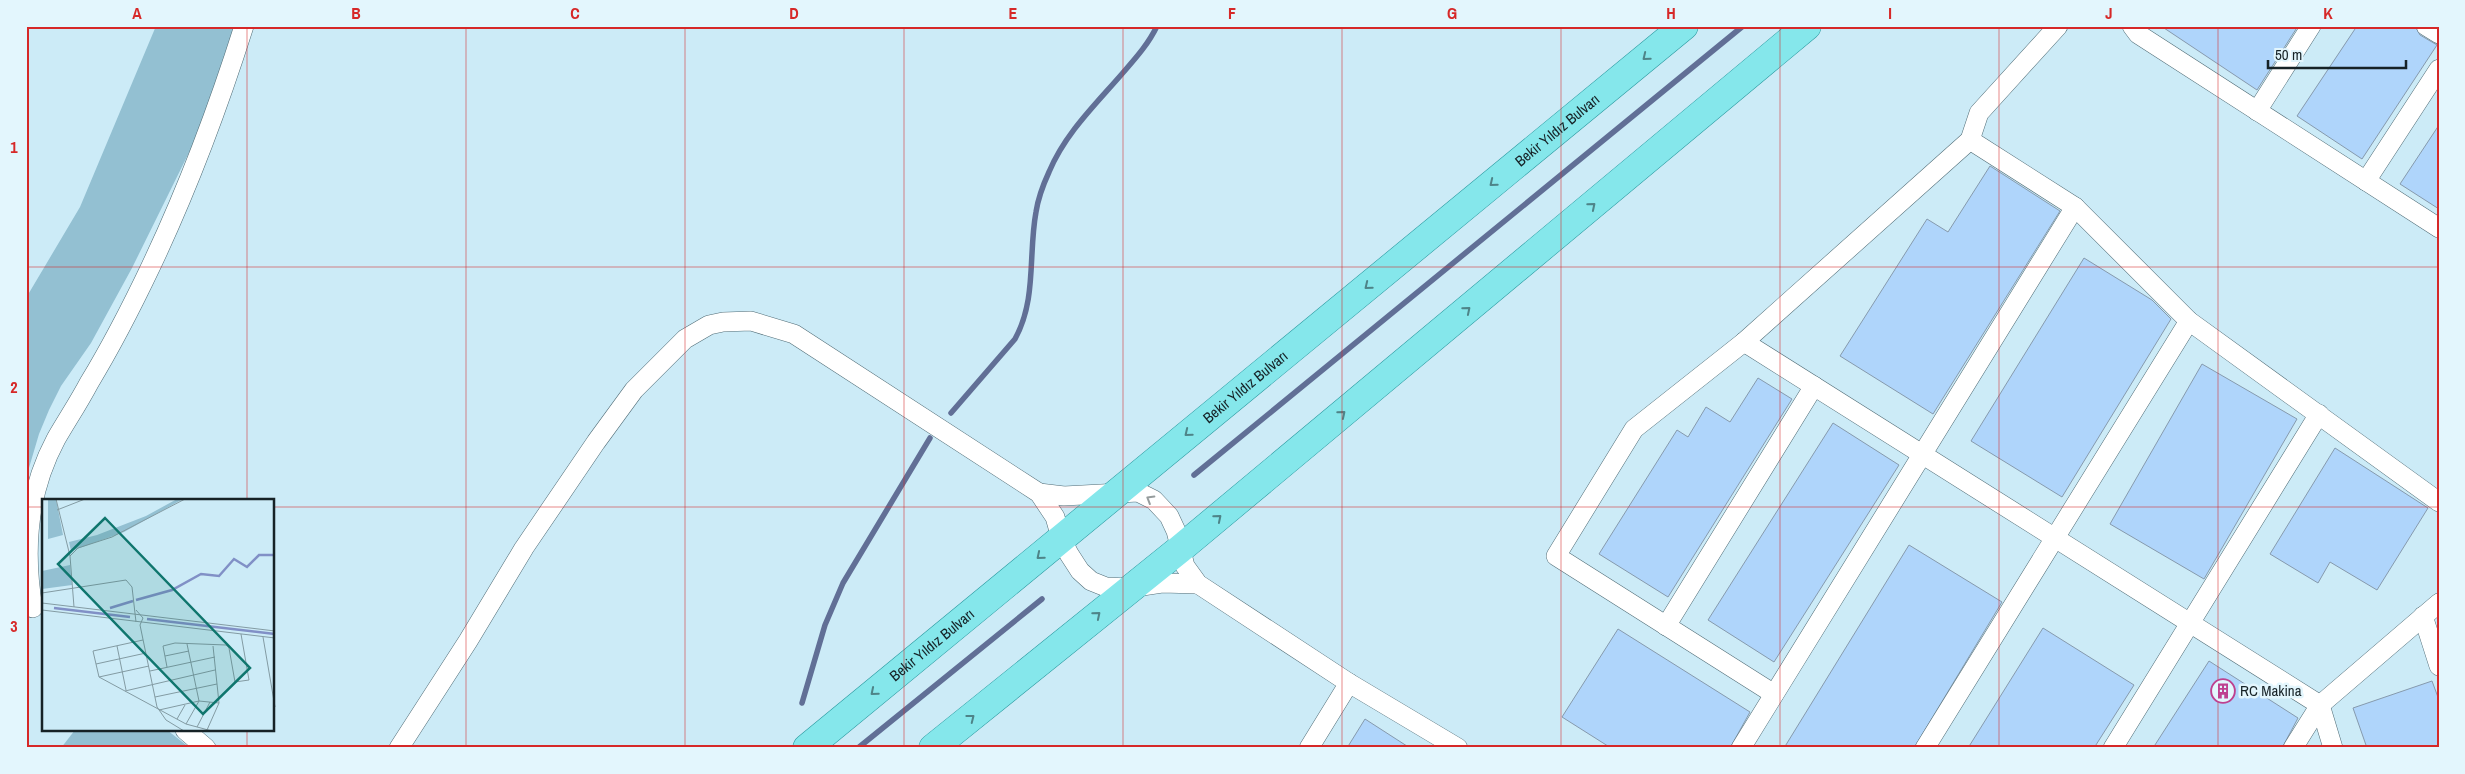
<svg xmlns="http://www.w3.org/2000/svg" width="2465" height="774" font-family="'Archivo Narrow',sans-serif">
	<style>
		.green { fill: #93c0d2 }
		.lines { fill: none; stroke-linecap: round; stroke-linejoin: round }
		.stream { stroke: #616f96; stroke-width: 5.5 }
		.building { fill: #afd5fb; stroke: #869aad }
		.minor-casing { stroke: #516d77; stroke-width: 20 }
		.primary-casing { stroke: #29989e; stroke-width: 29 }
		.minor { stroke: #fff; stroke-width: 19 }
		.primary { stroke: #85e7eb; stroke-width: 28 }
		.oneway { stroke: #4e8488 }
		.oneway2 { stroke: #969c9d }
		.grid { fill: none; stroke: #d62828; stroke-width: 1; stroke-opacity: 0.55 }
		.labels { text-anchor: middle; stroke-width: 5; stroke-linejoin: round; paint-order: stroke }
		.street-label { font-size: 15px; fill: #162226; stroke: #e3f6fd }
		.poi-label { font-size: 15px; fill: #162226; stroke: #e3f6fd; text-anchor: start }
		.inset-river { fill: none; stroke: #8190c6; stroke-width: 2.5 }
		.inset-road { fill: none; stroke: #839ba3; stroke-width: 1 }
		.view { fill: #0f766e; fill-opacity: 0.15; stroke: #0f766e; stroke-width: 2.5 }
		.inset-edge { fill: none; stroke: #162226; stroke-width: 2.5 }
		.neatline { fill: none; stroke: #d62828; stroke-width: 2 }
		.grid-label { font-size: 16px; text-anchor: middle; font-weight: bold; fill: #d62828 }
	</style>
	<rect width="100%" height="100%" fill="#ccebf7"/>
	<g class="green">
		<path d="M156,26H245L207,116L132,268L91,343L61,386L49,410L39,434L26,478V298L80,207Z"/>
		<path d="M75,730H167L190,748H61Z"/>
	</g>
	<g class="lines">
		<g class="stream">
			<path d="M951,413L1015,339C1037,299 1028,255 1036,212C1038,199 1043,185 1049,172C1065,134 1094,106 1121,75C1134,60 1148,45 1157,26"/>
			<path d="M1194,475L1743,26"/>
			<path d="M802,703L825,625L843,583L930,438"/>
			<path d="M858,748L1042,599"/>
		</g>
	</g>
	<g class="building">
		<path d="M2161,26H2298L2257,90Z"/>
		<path d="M2357,26H2415L2420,35L2437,45L2362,159L2297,116Z"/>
		<path d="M2439,125V209L2400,184Z"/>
		<path d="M1990,166L2060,211L1933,414L1840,356L1927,219L1948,232Z"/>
		<path d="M2084,258L2152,300L2171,319L2062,497L1971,441Z"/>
		<path d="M2202,364L2297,419L2204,579L2110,524Z"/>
		<path d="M1758,378L1792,399L1668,597L1599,554L1677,430L1688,437L1706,407L1730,422Z"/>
		<path d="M1833,423L1899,465L1774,662L1708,620Z"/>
		<path d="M2335,448L2428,508L2377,590L2330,562L2318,583L2270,554Z"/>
		<path d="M1909,545L2002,602L1914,748H1784Z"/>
		<path d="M2043,628L2134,685L2094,748H1968Z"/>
		<path d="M1618,629L1750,712L1730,748H1611L1562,717Z"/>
		<path d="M2209,661L2298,718L2282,748H2153Z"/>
		<path d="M2432,681L2439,700V748H2367L2353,708Z"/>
		<path d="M1365,719L1410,748H1347Z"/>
	</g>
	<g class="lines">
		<g class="minor-casing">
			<g id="minor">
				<path d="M2132,26L2138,34L2439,228"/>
				<path d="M2426,26L2439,34"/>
				<path d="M2257,111L2311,26"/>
				<path d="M1970,140L2075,207L2189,321L2439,502"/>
				<path d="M2366,181L2439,69"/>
				<path d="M1744,342L2320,705L2333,748"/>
				<path d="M1039,493L1064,496L1138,492L1154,500L1169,516L1176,531L1185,566L1198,584L1349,683L1458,748"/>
				<path d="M33,608C23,549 28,491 56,439C67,420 79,402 89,383C112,345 132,306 151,266C188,188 218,108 244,26"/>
				<path d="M2423,616L2439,666"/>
				<path d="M1666,626L1814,386"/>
				<path d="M1774,694L1556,556L1634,429L1744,342L1970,140L1979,113L2058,26"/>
				<path d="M185,730L206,748"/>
				<path d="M399,748L468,641L524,548L596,442L634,390L685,339L709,325L723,322L751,321L794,334L1039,493L1055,517L1061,538L1069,554L1080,571L1091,581L1106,587L1129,588L1162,583L1198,584"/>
				<path d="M1309,748L1349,683"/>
				<path d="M1741,748L2075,207"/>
				<path d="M1925,748L2189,321"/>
				<path d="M2113,748L2319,414"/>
				<path d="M2293,748L2320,705L2439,603"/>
			</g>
		</g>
		<g class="primary-casing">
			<g id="primary">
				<path id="s1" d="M807,748L1684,26"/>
				<path d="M933,748L1180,549L1807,26"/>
			</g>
		</g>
		<use href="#minor" class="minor"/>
		<use href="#primary" class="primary"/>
	</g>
	<defs><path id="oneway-chevron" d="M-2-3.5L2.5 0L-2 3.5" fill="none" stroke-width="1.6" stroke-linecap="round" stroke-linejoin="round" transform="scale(1.25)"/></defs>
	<g class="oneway">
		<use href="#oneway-chevron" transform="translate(1646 57) rotate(141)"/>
		<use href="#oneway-chevron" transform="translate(1493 183) rotate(141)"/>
		<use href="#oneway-chevron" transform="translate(1592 206) rotate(-40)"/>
		<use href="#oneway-chevron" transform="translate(1368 286) rotate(141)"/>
		<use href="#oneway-chevron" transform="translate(1467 310) rotate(-40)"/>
		<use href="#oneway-chevron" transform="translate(1342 414) rotate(-40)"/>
		<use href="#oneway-chevron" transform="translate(1188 433) rotate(141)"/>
		<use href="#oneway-chevron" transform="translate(1218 518) rotate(-40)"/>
		<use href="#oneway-chevron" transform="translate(1040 556) rotate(140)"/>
		<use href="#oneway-chevron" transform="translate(1097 615) rotate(-40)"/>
		<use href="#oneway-chevron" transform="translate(874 692) rotate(140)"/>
		<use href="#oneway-chevron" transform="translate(971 718) rotate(-38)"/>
	</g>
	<use class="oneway2" href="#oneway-chevron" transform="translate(1150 499) rotate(-149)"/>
	<path class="grid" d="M247,26V500M466,26V748M685,26V748M904,26V748M1123,26V748M1342,26V748M1561,26V748M1780,26V748M1999,26V748M2218,26V748M26,267H2439M26,507H44M274,507H2439M247,730V748"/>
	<defs>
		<g id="building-ring" transform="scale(1.25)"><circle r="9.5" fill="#e3f6fd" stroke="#be4190" stroke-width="1.5"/><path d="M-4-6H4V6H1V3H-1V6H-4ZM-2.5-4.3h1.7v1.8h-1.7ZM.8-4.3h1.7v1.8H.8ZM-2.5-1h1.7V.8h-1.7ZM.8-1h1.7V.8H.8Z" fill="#be4190"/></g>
	</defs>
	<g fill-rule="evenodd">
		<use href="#building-ring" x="2223" y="691"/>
	</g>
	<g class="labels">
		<g class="street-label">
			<text dy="5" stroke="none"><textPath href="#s1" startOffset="972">Bekir Yıldız Bulvarı</textPath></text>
			<text dy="5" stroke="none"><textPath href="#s1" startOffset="568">Bekir Yıldız Bulvarı</textPath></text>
			<text dy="5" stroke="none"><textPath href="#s1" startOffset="162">Bekir Yıldız Bulvarı</textPath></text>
		</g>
		<g class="poi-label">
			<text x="2240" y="696">RC Makina</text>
		</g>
	</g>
	<g transform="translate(42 499)">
		<rect width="232" height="232" fill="#ccebf7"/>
		<path d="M6,0H14L21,36L6,40ZM135,0H141L82,33L29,52L27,43L55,36L104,17ZM28,66L30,86L0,90V72Z" fill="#93c0d2"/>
		<path class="inset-river" d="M94,101L130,91L159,75L177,77L192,60L205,68L217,56H233M12,109L88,118M68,109L91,102M105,120L233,135"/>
		<path class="inset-road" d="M14,0L28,57L32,108M15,11L43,0M28,57L36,49L70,38L143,0M0,94L84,81L90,88L94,123M0,104L233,132M0,111L233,139M94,111L101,119L98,126L115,208L124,221L142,232M221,138L233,208M101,141L51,152L57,178L144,225L170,232M75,147L84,191M123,157L147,152M54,165L104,154M125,168L121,147L133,144L184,146L187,149L193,183L207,181L199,135M108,172L173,158M57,178L107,167M83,192L173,171M113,198L175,185M117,211L157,202L177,204M135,220L143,206M144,225L157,202L145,145M155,228L168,203M165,231L177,204L171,147"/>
		<path class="view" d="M63,19L208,169L161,215L16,65Z"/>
		<rect width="232" height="232" class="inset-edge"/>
	</g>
	<rect width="2465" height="774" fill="none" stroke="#e3f6fd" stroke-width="55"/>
	<path d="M2268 60v8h138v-8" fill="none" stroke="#162226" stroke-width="2.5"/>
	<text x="2275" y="60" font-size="15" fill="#162226" stroke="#e3f6fd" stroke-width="4" paint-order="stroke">50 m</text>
	<rect x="28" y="28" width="2410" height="718" class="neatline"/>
	<g class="grid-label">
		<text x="137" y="19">A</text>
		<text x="356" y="19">B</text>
		<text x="575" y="19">C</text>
		<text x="794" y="19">D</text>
		<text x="1013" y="19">E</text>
		<text x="1232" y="19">F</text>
		<text x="1452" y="19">G</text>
		<text x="1671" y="19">H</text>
		<text x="1890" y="19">I</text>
		<text x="2109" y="19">J</text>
		<text x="2328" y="19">K</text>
		<text x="14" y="153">1</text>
		<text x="14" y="393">2</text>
		<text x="14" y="632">3</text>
	</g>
</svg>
